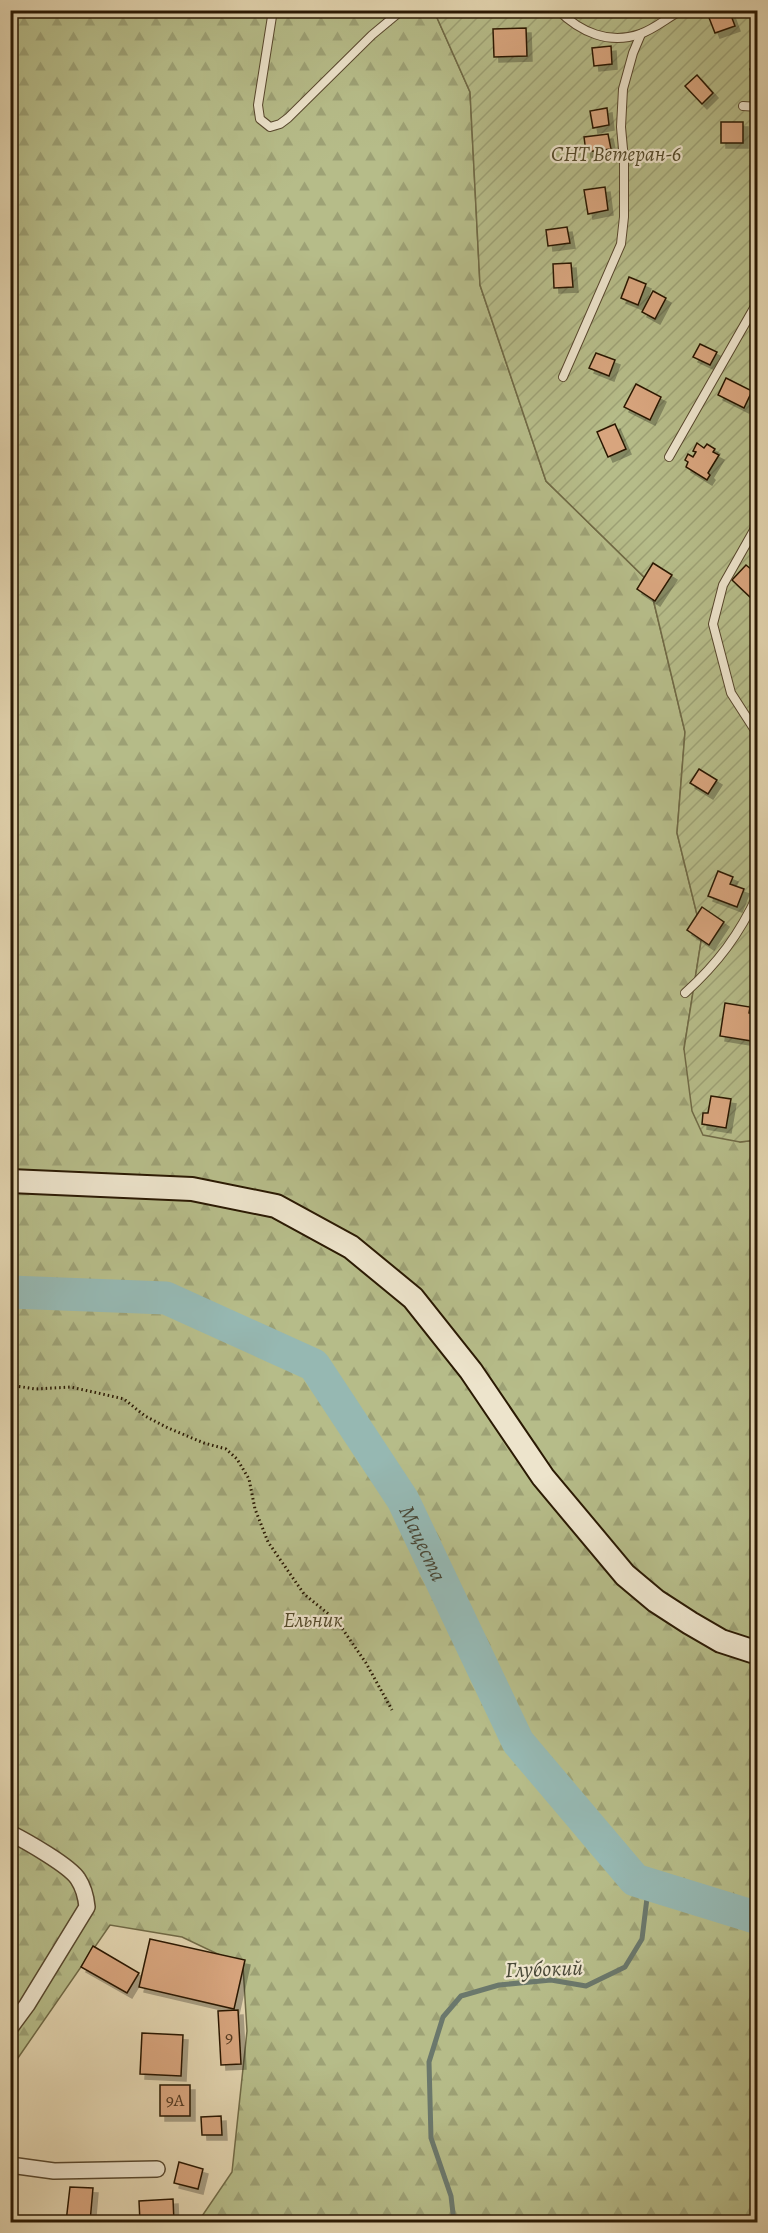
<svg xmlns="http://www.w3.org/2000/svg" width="768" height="2233" font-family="Alegreya,serif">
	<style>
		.forest { fill: url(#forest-firs); stroke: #706a46; stroke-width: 1.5 }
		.garden { fill: url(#garden-furrows); stroke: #706a46; stroke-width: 1.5 }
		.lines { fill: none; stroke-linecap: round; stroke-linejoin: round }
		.stream { stroke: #6b786c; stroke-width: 5 }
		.river { stroke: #96b8b2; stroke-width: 33 }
		.building { fill: #d8a57e; stroke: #2a1903; stroke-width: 1.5; filter: url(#shadow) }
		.lane-casing { stroke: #58482e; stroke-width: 10 }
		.street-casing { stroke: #58482e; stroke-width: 18 }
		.secondary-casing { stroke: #2a1903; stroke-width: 26 }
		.path { stroke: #2a1903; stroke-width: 3; stroke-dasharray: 1.5 3; stroke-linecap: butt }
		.lane { stroke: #ede4cc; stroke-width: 8 }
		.street { stroke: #ede4cc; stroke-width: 15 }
		.secondary { stroke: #ede4cc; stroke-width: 22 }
		.labels { text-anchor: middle; stroke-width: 4.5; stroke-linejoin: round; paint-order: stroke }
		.number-label { font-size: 18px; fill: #563c22 }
		.park-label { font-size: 21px; font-style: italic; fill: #544a2b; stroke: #ede4cc }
		.water-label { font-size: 22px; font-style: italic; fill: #4a4938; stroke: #ede4cc }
	</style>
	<defs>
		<pattern id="forest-firs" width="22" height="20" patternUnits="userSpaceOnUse" patternTransform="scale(1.5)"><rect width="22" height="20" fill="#b6bc89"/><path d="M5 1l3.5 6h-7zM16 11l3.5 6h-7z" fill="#9da175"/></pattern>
		<pattern id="garden-furrows" width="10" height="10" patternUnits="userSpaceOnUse" patternTransform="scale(1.5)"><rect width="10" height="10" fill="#b6bc89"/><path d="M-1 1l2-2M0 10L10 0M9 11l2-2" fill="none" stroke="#9da175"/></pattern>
		<filter id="shadow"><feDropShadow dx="5" dy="5" stdDeviation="0" flood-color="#0004"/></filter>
	</defs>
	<rect width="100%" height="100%" fill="#e3d5b0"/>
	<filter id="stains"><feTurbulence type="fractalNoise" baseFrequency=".00333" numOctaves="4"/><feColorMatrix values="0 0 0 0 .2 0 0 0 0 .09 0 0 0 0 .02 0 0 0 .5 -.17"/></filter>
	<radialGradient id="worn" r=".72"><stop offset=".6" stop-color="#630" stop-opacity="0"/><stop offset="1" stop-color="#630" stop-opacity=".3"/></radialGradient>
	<path class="forest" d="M11,11H434L470,92L480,285L546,481L649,582L685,732L677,833L702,935L684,1049L740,1142L757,1140V2222H198L232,2172L247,2031L243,1966L182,1937L110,1925L11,2068Z"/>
	<path class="garden" d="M434,11H757V1140L740,1142L703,1135L692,1111L684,1049L702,935L677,833L685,732L649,582L546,481L480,285L470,92Z"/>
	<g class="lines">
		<path class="stream" d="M454,2222L451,2196L431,2138L429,2062L443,2017L461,1996L499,1985L551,1980L586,1986L625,1967L642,1939L647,1898L635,1880"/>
		<path class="river" id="s1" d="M10,1292L166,1298L314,1365L403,1500L518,1742L635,1880L758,1918"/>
	</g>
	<g class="building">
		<path d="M706,10H729L735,26L715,33Z"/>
		<path d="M526,28L527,56L494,57L493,29Z"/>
		<path d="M611,46L612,64L594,66L592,48Z"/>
		<path d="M758,67V94L750,69Z"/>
		<path d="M697,75L713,93L702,104L685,86Z"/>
		<path d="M607,108L609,125L593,128L590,111Z"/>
		<rect x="721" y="122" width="22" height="21"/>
		<path d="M608,134L611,149L586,152L584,137Z"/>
		<path d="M605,187L608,210L588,214L584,190Z"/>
		<path d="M567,227L570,243L548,246L546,230Z"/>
		<path d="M571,263L573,287L554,288L553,264Z"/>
		<path d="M629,277L646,284L638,305L621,298Z"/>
		<path d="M653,291L666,298L655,319L642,312Z"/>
		<path d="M700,344L717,352L710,365L693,357Z"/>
		<path d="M596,353L615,360L609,376L589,368Z"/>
		<path d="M726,378L752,391L744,408L718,395Z"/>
		<path d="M636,384L661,397L650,420L624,407Z"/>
		<path d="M615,424L626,449L608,457L597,432Z"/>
		<path d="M697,443L704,448L707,444L715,449L713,452L719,455L708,473L710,475L707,480L686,467L688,462L685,460L688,454L693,457L696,452L693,451Z"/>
		<path d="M653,563L672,575L655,601L637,589Z"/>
		<path d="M746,565L758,575V592L751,598L732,580Z"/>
		<path d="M699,769L717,780L708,794L690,783Z"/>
		<path d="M718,871L733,877L730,884L744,889L737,907L708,896Z"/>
		<path d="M702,907L724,922L709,945L687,930Z"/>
		<path d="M725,1003L750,1007L749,1013L758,1015V1042L720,1036Z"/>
		<path d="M711,1096L731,1099L726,1128L702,1124L703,1113H708Z"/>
		<path d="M150,1939L245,1960L234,2009L139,1987Z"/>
		<path d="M93,1946L139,1973L127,1993L81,1967Z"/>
		<path d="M238,2010L241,2064L221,2065L218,2011Z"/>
		<path d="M142,2033L183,2035L181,2076L140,2074Z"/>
		<rect x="160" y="2085" width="30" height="31"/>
		<path d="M221,2116L222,2135H202L201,2117Z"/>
		<path d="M179,2162L203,2169L198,2189L174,2183Z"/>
		<path d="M70,2187L93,2188L90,2222H66Z"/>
		<path d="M173,2199L174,2222H140L139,2201Z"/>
	</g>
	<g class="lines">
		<g class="lane-casing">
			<g id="lane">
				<path d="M273,10L258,105L260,119L270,127L280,124L288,118L372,35L402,10"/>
				<path d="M558,10C580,32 609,45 640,34C655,29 668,17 682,10"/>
				<path d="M743,106L758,107"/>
				<path d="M563,377L621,244L624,217V160L621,127L623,89L633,53L641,34"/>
				<path d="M669,457L758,301"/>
				<path d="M758,523L723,585L713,624L731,693L758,735"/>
				<path d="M685,993C718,963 739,935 758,894"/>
			</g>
		</g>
		<g class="street-casing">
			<g id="street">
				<path d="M10,1833C26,1841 70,1866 78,1879C84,1888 86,1897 87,1907L27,2005L10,2028"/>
				<path d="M10,2165L54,2171L157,2169"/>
			</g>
		</g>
		<g class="secondary-casing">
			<path id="secondary" d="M10,1181L192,1189L276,1206L351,1247L413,1298L471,1371L543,1477L625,1575L656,1601L690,1623L721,1641L758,1653"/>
		</g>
		<path class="path" d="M10,1385L35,1389L71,1387L124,1399L145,1416L168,1428L204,1443L226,1449L237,1459L249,1479L255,1509L268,1542L304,1594L337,1621L366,1663L392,1710"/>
		<use href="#lane" class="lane"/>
		<use href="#street" class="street"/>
		<use href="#secondary" class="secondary"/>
	</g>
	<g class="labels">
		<g class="number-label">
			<text x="229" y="2043">9</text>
			<text x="175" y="2106">9А</text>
		</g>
		<g class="park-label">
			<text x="616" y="161">СНТ Ветеран-6</text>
			<text x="313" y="1627">Ельник</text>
		</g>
		<g class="water-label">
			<text dy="8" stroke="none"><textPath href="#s1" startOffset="528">Мацеста</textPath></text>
			<text transform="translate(544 1968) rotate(-2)" y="8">Глубокий</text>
		</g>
	</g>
	<rect width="768" height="2233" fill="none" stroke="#e3d5b0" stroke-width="36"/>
	<rect x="12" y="12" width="744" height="2209" fill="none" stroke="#2a1903" stroke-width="3"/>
	<rect x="18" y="18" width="732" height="2197" fill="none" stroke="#2a1903" stroke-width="1.5"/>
	<rect width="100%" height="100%" filter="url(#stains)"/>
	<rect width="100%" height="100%" fill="url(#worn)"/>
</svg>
